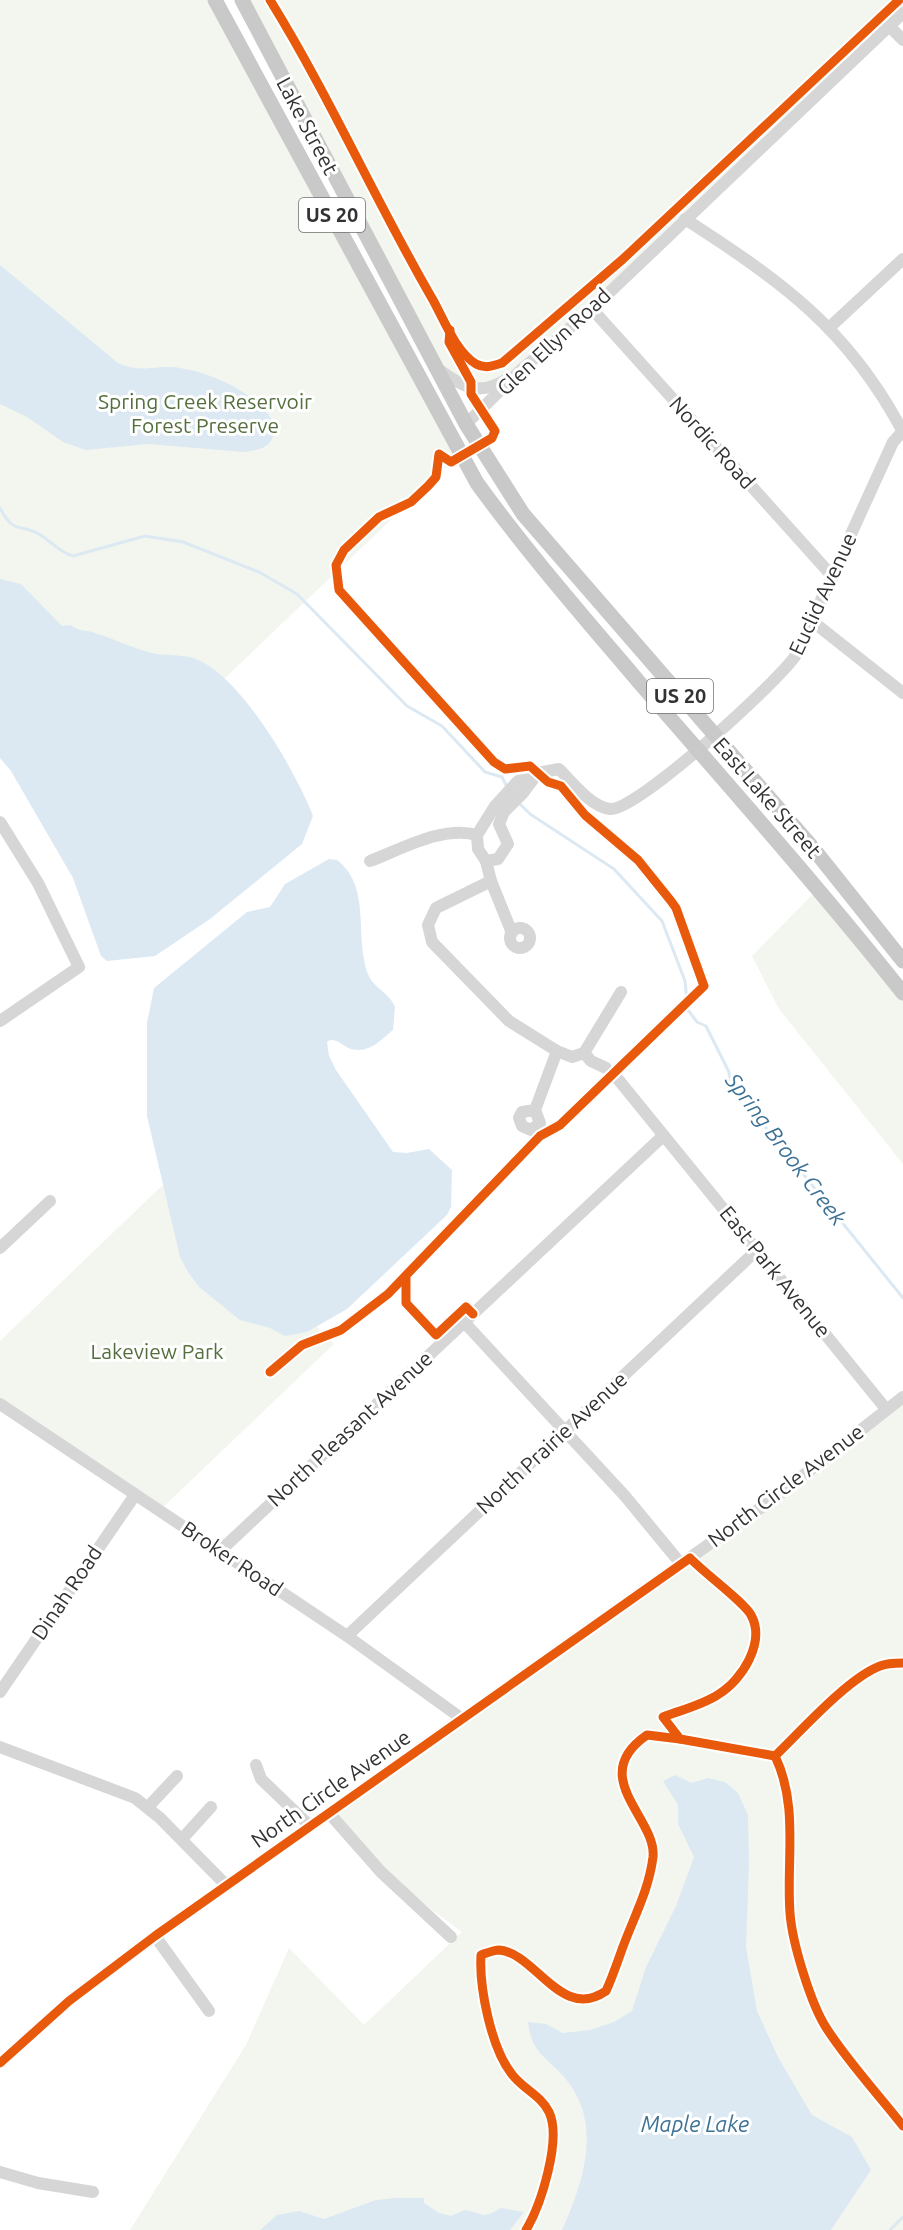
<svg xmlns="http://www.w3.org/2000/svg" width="903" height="2230" font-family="Ubuntu,sans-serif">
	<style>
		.green { fill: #f2f6ee }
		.water { fill: #dce9f3 }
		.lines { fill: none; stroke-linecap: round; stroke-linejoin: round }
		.stream { stroke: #dce9f3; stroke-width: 3 }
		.minor { stroke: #d6d6d6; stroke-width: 12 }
		.major { stroke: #c9c9c9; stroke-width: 15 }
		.cycleway-casing { stroke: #fff; stroke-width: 13 }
		.cycleway { stroke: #e8590c; stroke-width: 9 }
		.labels { text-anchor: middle; stroke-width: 6; stroke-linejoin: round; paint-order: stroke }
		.shield { fill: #fff; stroke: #707070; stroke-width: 1.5 }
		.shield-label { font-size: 20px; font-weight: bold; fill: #323232 }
		.street-label { font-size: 21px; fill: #323232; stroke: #fff }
		.park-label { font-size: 21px; fill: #546f3d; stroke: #fff }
		.water-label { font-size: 22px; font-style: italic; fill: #3d7296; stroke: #fff }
	</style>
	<rect width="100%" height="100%" fill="#fff"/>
	<g class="green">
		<path d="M0,0H214L460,454L225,678L135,653L0,603Z"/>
		<path d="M244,0H903V7C812,94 720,181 629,268C600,295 523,374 489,383C470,388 454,375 440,364Z"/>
		<path d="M815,892L903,1000V1164L779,1009L752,956Z"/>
		<path d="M171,1177L334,1344L161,1509L0,1401V1341Z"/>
		<path d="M903,1397V2230H130L246,2045L289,1948L364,2025L462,1932L381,1872L329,1813L773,1499Z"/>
	</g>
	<g class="water">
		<path d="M0,265L118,363C140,373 150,366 172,367C203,370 242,386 264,409C271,417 277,428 272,439C267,450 254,450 244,452L148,444L86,450L63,442L27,417L0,404Z"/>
		<path d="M0,579L21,584L62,626L71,625C77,631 84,630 92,632C112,638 132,648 152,653C165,656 180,654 193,658C240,673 296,772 313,816L302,844L210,919L155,956L107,961L101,956L73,878L11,771L0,758Z"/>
		<path d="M329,859L337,860C372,887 354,936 368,974C373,988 390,993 395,1007L393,1030C381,1040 369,1054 351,1049C342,1046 340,1040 330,1040L327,1042L329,1056L336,1070L393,1152L407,1153L429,1149L452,1170L451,1207L447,1215L347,1309L307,1332L285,1336L270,1328L240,1320L199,1287L188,1272L180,1257L147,1116V1023L154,988L247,912L270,907L285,884Z"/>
		<path d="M675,1775L692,1783L708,1778L725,1782L738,1793L748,1815L749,1861L746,1947L757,2011L779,2059L812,2115L852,2137L871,2170L831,2230H562C584,2181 603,2123 565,2078C545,2055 532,2054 528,2022L546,2024L563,2033L590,2030L614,2022L632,2011L646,1967L676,1906L694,1857L678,1824V1805L663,1781Z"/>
		<path d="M397,2198H424V2203L439,2213L451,2216L465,2210C485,2213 480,2220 501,2208L524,2212L510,2230H260L277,2215L299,2211L324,2219L376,2200Z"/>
	</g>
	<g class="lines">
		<g class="stream">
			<path d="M0,508C15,537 22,522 42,536C53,543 59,552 73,556L145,536L183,542L259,572L297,594L407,706L442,726L485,772L502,777L508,789"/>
			<path d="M519,803L530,814L614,869L662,921L685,981L688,1010L697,1022L706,1026L729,1072L730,1083L903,1298"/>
			<path d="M890,2230L903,2217"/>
		</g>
		<g class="minor">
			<path d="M889,26L903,40"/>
			<path d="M685,219C781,281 848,328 903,432"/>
			<path d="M592,309L833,577"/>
			<path d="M830,327L903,259"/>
			<path d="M437,368C462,387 479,397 507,379"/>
			<path d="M466,424L521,370L592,309L903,13"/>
			<path d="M812,621L903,693"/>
			<path d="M0,822L38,883L79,967L0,1021"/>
			<path d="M370,861C402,849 443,825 477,835"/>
			<path d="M486,861L498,859L508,844L499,824L504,812L523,793L538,773L559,769C572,782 591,807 610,809C637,811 778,682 796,655L893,442L903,431"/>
			<path d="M491,881L436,908L428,925L432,942L509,1021L557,1051L535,1110L540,1123L531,1130L522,1126L519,1118L522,1112L535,1110"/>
			<circle cx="520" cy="938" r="10"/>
			<path d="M512,933L491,881L486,861L478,849L477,835L495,806L518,781L531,779"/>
			<path d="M557,1051L572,1057L584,1053L621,992"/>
			<path d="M584,1053L591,1061L606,1068"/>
			<path d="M617,1078L886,1409"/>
			<path d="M0,1248L50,1201"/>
			<path d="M464,1322L625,1496L681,1564"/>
			<path d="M0,1404L347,1636L461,1718"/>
			<path d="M220,1551L663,1136"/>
			<path d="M347,1636L757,1250"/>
			<path d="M0,1692L135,1495"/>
			<path d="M0,1747L135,1798L160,1818L227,1886"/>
			<path d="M256,1765L261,1779L310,1826"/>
			<path d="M148,1807L177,1776"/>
			<path d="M329,1813L381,1872L451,1937"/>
			<path d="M182,1839L211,1807"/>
			<path d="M155,1936L209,2011"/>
			<path d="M0,2063L69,2001L155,1936L773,1499L903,1397"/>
			<path d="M0,2172L38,2183L93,2192"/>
		</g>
		<g class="major">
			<path d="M215,0L477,483C527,552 583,616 638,681C727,784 818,886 903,993"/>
			<path d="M242,0L466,424L523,514L812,847L903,961"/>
		</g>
		<g class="cycleway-casing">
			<g id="cycleway">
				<path d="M270,0C330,97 376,202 433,300C444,320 456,352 476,364C485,369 493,366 502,363L623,259L899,0"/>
				<path d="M406,1278V1303L436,1335L466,1307L473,1314"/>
				<path d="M270,1372L302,1345L341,1330L388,1294L540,1136L560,1125L704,986L676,908L671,901L638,860L585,815L561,786L548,782L530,766L505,769L494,762L339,590L336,565L344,550L379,517L411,502L428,486L436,477L439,454L451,462L492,438L495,431L471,394V382L449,342L450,330"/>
				<path d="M775,1756C801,1731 848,1678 880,1666C887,1663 896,1663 903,1663"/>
				<path d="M0,2063L69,2001L155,1936L690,1558C704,1573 744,1602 751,1615C766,1642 742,1680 719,1694C703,1705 681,1710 663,1717L680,1739L775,1756C799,1806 786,1860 790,1913C792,1942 811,2005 827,2029C849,2063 878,2094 903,2126"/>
				<path d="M526,2230C541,2205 562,2139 549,2112C541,2095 521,2088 511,2073C491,2047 479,1987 481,1955C487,1953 494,1950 499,1950C536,1953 561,2022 606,1991C613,1976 618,1960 624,1944C635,1915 649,1889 653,1857C657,1818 586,1777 647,1735L680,1739"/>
			</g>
		</g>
		<use href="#cycleway" class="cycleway"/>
	</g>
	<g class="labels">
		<g class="shield">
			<rect x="299" y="198" width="66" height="34" rx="4.5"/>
			<rect x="647" y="679" width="66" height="34" rx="4.5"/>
		</g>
		<g class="shield-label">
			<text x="332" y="222">US 20</text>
			<text x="680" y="703">US 20</text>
		</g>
		<g class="street-label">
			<text transform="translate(307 126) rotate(62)" y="7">Lake Street</text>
			<text transform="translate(554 342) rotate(-43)" y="7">Glen Ellyn Road</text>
			<text transform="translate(712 443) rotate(48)" y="7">Nordic Road</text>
			<text transform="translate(823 594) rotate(-65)" y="7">Euclid Avenue</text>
			<text transform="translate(767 798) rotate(49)" y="7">East Lake Street</text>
			<text transform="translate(775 1272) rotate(51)" y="7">East Park Avenue</text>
			<text transform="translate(350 1429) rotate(-43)" y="7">North Pleasant Avenue</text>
			<text transform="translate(552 1443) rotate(-43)" y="7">North Prairie Avenue</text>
			<text transform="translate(786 1486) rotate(-37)" y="7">North Circle Avenue</text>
			<text transform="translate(232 1559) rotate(34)" y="7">Broker Road</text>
			<text transform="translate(67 1593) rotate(-56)" y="7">Dinah Road</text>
			<text transform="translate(331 1789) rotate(-35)" y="7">North Circle Avenue</text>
		</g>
		<g class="park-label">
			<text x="205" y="409">Spring Creek Reservoir<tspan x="205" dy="24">Forest Preserve</tspan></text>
			<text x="157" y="1359">Lakeview Park</text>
		</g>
		<g class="water-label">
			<text transform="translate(786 1149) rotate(53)" y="8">Spring Brook Creek</text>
			<text x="695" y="2132">Maple Lake</text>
		</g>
	</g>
</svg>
